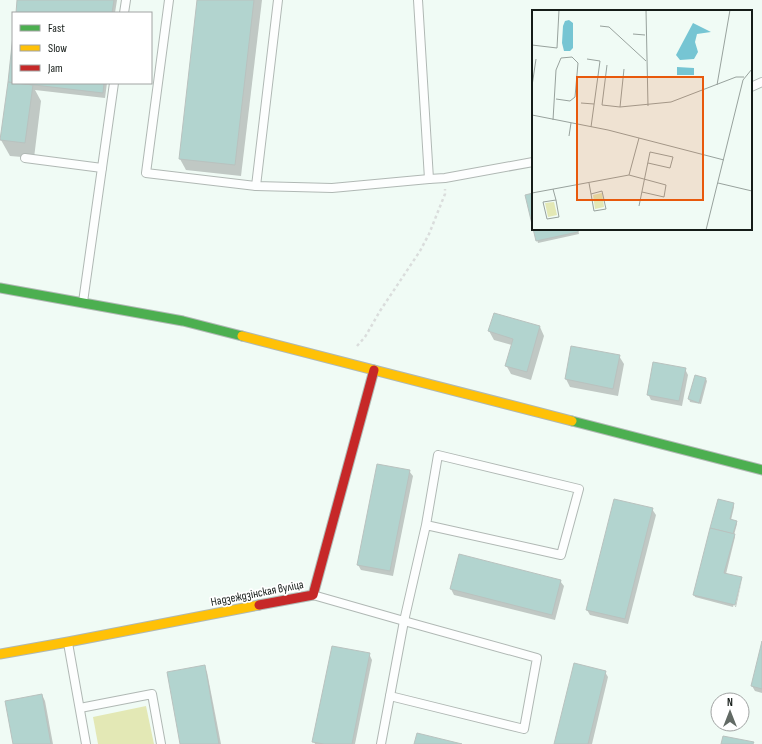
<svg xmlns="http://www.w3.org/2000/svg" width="762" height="744" font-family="'Sofia Sans Condensed',sans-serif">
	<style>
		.green { fill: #e3e8b5 }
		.shadow { fill: #0003 }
		.building { fill: #b2d4cf; stroke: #b9c2bf }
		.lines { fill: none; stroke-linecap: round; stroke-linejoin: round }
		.lane-casing { stroke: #b0b8b4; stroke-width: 10 }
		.fast-casing { stroke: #b0b8b4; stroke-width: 11 }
		.slow-casing { stroke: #b0b8b4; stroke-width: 11 }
		.jam-casing { stroke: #b0b8b4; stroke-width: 11 }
		.path { stroke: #dadddc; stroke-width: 2.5; stroke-dasharray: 3 3; stroke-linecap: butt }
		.lane { stroke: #fdfefe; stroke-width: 8 }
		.fast { stroke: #4caf50; stroke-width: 9 }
		.slow { stroke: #ffc107; stroke-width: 9 }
		.jam { stroke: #c62828; stroke-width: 9 }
		.labels { text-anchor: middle; stroke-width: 3.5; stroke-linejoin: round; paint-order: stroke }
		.street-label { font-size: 12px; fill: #151c18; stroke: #fff }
		.inset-road { fill: none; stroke: #98a29d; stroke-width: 1 }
		.view { fill: #e8590c; fill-opacity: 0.15; stroke: #e8590c; stroke-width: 2 }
		.inset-edge { fill: none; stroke: #151c18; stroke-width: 2 }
	</style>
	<rect width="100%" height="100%" fill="#f0fbf5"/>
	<path class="green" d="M146,706L154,744H98L93,717Z"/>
	<g class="shadow">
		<path d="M18,0H117L115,13H17Z"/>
		<path d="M198,0H262L241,176L186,170L180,159Z"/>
		<path d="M13,44V83H107L105,98L35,90L41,101L34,158L10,156L1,140Z"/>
		<path d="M534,229H578L579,234L538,243Z"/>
		<path d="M540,327L544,336L531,380L511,374L506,365L512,345L494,340L489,331Z"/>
		<path d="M619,356L624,364L618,396L570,387L566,379Z"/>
		<path d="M685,369L688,375L682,406L651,400L648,394Z"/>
		<path d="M706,379L707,381L701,404L690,402L689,399Z"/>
		<path d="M409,471L413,476L393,576L361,570L358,565Z"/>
		<path d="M733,504L734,507L731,520L736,522L737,524L734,535L735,537L726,574L742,579H741L733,607L695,597L694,594Z"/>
		<path d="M652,509L656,515L628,624L590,615L587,610Z"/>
		<path d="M742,580L736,607H735Z"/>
		<path d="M560,581L564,586L555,620L454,595L451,589Z"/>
		<path d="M762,645V693L755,691L752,686Z"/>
		<path d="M369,654L372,660L355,744H315L314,741Z"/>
		<path d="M204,667L207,672L221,744H181Z"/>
		<path d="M605,672L608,677L592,744H555Z"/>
		<path d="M42,695L45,701L53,744H14Z"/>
	</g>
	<g class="building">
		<path d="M17,0H114L112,13H16Z"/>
		<path d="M197,0H254L235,165L179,159Z"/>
		<path d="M13,35V83L8,82Z"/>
		<path d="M8,82L33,85L25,143L0,140Z"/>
		<path d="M17,83H104L103,93Z"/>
		<path d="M533,193V229H578V232L536,241L525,195Z"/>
		<path d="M494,313L540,326L527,372L505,366L513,339L488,331Z"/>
		<path d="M571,346L620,355L613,389L565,379Z"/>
		<path d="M653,362L686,368L679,401L647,395Z"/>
		<path d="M695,375L706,378L699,403L688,399Z"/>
		<path d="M377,464L410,470L390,571L357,565Z"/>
		<path d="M614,499L653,508L625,619L586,610Z"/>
		<path d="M718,499L734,503L730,519L737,521L733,534L710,528Z"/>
		<path d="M710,528L735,534L724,573L742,577L735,605L693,595Z"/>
		<path d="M459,554L561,580L552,615L450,589Z"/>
		<path d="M762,641V689L751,686Z"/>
		<path d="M332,646L370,653L352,744H324L312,742Z"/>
		<path d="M574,663L606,671L588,744H554Z"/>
		<path d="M205,665L219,744H180L167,672Z"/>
		<path d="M42,694L51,744H13L5,701Z"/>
		<path d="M417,733L462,744H414Z"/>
		<path d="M723,736L754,742L753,744H721Z"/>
	</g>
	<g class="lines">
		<g class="lane-casing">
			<g id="lane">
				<path d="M169,0L146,173L256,186L332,188L429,179L445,178L533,162"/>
				<path d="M418,0L429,179"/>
				<path d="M124,13L126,0"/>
				<path d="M751,87L762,82"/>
				<path d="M25,158L102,168"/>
				<path d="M256,186L278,0"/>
				<path d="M83,302L114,83"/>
				<path d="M313,595L404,621L537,658L524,729L390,696"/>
				<path d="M68,643L86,744"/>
				<path d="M80,708L152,694L161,744"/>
				<path d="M381,744L390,696L404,621L426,525L438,455L579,489L561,555L426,525"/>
			</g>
		</g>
		<g class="fast-casing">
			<g id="fast">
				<path d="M0,288L183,321L242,336"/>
				<path d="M572,421L762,470"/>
			</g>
		</g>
		<g class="slow-casing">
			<g id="slow">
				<path d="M242,336L572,421"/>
				<path d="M0,654L68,642L259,605"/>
			</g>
		</g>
		<g class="jam-casing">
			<path id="jam" d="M259,605L313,595L374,370"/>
		</g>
		<path class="path" d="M357,346L365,337L380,311L420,251L429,234L445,194V189"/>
		<use href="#lane" class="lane"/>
		<use href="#fast" class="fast"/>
		<use href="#slow" class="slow"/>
		<use href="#jam" class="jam"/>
	</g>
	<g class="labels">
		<g class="street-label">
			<text transform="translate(257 593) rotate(-11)" y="4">Надзеждзінская вуліца</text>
		</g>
	</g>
	<g transform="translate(532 10)">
		<rect width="220" height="220" fill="#f0fbf5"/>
		<path d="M70,183L72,197L63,199L61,185ZM22,192L25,205L16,207L13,193Z" fill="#e3e8b5"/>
		<path d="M37,10L41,13V38L38,41H32L30,33L31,16L33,11ZM161,13L179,22L165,24L163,32L166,42L162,49L148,50L144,45ZM145,57L162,58V65H145Z" fill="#76c5d3"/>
		<path class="inset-road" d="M114,0L116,96M68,16L77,17L114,51M101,24L113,25M0,35L25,38L27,0M55,49L68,51L59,117M75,55L70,95L88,97L139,92L204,67H212M185,75L198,0M0,76L4,49M49,93L62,94M88,97L92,59M0,105L76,120L192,150M21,110L24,60L29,48L40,47L46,53L43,87L38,91L24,89M37,126L39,113M97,165L134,175L132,187L110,182M57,173L59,184L62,201L74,199L70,181L59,184M186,173L220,181M21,179L24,190L11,192L15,209L27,207L24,190M0,183L97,165L107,128M107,196L118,142L141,147L138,158L116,153M174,220L211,70L220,59"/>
		<path class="view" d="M45,67H171V190H45Z"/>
		<rect width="220" height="220" class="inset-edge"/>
	</g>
	<rect x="12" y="12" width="140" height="72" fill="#ffffff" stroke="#a1a4a3"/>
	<rect x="20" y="25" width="20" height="6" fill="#4caf50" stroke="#a1a4a3"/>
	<text x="48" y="32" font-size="12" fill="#151c18">Fast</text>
	<rect x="20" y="45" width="20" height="6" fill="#ffc107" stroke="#a1a4a3"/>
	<text x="48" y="52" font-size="12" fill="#151c18">Slow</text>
	<rect x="20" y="65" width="20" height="6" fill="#c62828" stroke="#a1a4a3"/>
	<text x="48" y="72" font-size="12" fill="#151c18">Jam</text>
	<g transform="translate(730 712)"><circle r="19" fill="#ffffff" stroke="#a1a4a3"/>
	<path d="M0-3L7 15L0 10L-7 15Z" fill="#626a65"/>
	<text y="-6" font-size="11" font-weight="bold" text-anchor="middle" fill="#151c18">N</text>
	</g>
</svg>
